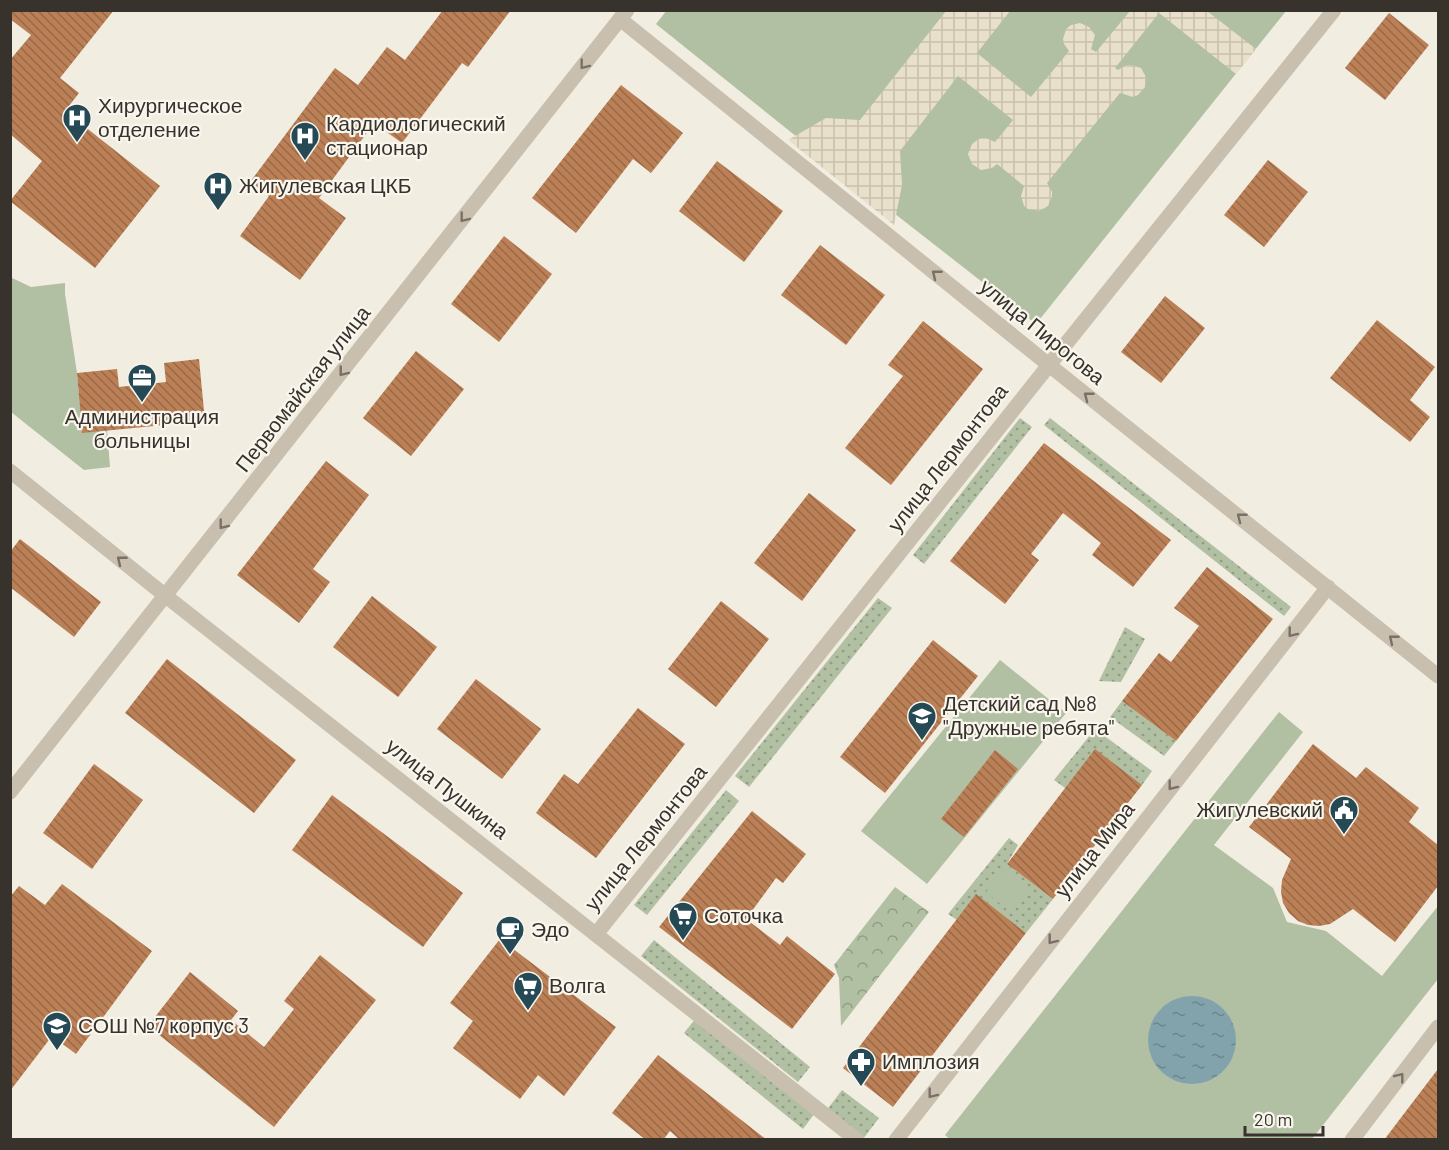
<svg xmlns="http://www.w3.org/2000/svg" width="1449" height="1150" font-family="Barlow,sans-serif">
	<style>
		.grass { fill: url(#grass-dots) }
		.forest { fill: url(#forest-crowns) }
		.green { fill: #b1bfa2 }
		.plaza { fill: url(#plaza-grid) }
		.water { fill: url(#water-ripples) }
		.building { fill: url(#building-back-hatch) }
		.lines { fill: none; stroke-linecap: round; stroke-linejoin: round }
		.minor { stroke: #c9bfae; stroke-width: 15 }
		.oneway { stroke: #797166 }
		.labels { text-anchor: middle; stroke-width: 4.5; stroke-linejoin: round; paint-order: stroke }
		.poi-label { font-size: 21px; fill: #38322c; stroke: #f9f6ed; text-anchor: start }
		.street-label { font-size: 21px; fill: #38322c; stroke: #f9f6ed }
	</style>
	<defs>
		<pattern id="grass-dots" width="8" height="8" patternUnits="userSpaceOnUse" patternTransform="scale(1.5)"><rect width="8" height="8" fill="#b1bfa2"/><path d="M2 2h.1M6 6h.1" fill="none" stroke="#919c84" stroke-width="1.8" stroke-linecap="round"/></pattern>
		<pattern id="forest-crowns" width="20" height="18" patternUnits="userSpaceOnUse" patternTransform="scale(1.5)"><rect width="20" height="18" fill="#b1bfa2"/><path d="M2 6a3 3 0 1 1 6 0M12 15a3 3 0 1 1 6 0" fill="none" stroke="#919c84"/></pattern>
		<pattern id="plaza-grid" width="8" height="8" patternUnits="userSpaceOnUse" patternTransform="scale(1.5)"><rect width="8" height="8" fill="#e8e0ca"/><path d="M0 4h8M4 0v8" fill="none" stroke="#c8c1ae"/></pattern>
		<pattern id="water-ripples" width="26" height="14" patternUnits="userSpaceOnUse" patternTransform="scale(1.5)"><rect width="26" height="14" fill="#83a3ac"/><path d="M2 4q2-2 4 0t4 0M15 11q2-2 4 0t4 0" fill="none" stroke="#6c858c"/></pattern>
		<pattern id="building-back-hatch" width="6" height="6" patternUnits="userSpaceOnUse" patternTransform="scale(1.5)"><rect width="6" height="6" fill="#bb8056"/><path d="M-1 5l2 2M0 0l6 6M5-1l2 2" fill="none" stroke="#996947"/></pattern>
	</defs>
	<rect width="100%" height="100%" fill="#f1ede1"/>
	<g class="grass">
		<path d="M1020,418L1032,427L924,564L913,555Z"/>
		<path d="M1050,418L1291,607L1284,616L1044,425Z"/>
		<path d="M878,598L892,608L749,787L735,776Z"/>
		<path d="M1125,627L1145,639L1121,682L1099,681Z"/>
		<path d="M1122,701L1176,741L1164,756L1110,717Z"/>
		<path d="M1095,729L1152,771L1142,785L1065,788L1054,780Z"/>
		<path d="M726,790L739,801L647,915L634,905Z"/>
		<path d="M1009,838L1018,845L1007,864L1053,899L1026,933L976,895L957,920L948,914Z"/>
		<path d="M654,940L810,1067L798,1082L641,956Z"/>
		<path d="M696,1018L815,1113L803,1129L684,1033Z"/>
		<path d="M842,1090L879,1118L863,1139L826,1111Z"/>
	</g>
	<path class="forest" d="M895,887L929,912L841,1026L839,978L834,965Z"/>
	<g class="green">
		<path d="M667,10L1286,11L1036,324L812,149L656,24Z"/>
		<path d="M10,277L31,287L65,283V294L77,373L82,432L107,430L110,467L84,470L11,412Z"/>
		<path d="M1000,660L1066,713L927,884L861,831Z"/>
		<path d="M1279,712L1303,732L1214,845L1273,888L1287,922L1326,931L1382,976L1438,906V979L1312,1139L951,1140L945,1135Z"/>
		<path d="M1003,869L1028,889L1010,912L986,892Z"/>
	</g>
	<path class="plaza" d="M946,11H1010L977,53L1031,97L1069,51L1064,44L1063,39L1066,29L1071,25L1080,23L1089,27L1095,35L1091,49L1096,52L1130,11H1207L1256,49L1236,74L1159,13L1115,68L1118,70L1126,65H1131L1141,68L1146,77L1145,87L1138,95L1133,97L1120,93L1047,183L1052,192V197L1048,206L1039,211L1028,209L1024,206L1021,196L1024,186L997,164L992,168L981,170L972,164L968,154L972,144L980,138H986L995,142L1013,120L958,76L900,151L902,185L894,225L788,140L826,118L860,120Z"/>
	<circle class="water" cx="1192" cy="1040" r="44"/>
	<g class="building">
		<path d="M10,10H114L60,78L79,93L65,111L160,186L95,268L10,201L42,161L10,134V60L31,35L10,19Z"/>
		<path d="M443,10H511L468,67L462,63L402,143L374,123L319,198L346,218L300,280L240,236L269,196L250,182L335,68L358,85L387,47L405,60Z"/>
		<path d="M1389,13L1429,45L1385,100L1345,68Z"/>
		<path d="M621,85L683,133L651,173L633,159L576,233L532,198Z"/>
		<path d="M1268,160L1308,192L1264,247L1224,215Z"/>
		<path d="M717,161L783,211L744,262L679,211Z"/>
		<path d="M504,236L552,274L499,342L451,304Z"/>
		<path d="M820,245L885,295L846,345L781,295Z"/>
		<path d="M1165,296L1205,328L1161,383L1121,352Z"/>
		<path d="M1377,320L1435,367L1410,400L1430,417L1410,442L1330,378Z"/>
		<path d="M923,321L983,369L891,485L845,448L903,376L888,365Z"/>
		<path d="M416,351L464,389L411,456L363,418Z"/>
		<path d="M199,359L205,421L82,433L77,373L117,369L119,387L166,382L164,363Z"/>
		<path d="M1044,443L1171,540L1133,587L1092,555L1101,543L1063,513L1031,554L1039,560L1005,604L950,561Z"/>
		<path d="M326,461L369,495L313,569L330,582L299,623L237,575Z"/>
		<path d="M809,493L856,530L802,601L754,563Z"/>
		<path d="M20,539L101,602L74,637L10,587V552Z"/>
		<path d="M1207,567L1273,619L1176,741L1122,701L1159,653L1171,662L1199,626L1174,608Z"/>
		<path d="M372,596L437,647L398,697L333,647Z"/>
		<path d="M721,601L769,639L716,707L668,669Z"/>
		<path d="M933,640L978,676L885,793L840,757Z"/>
		<path d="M167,659L296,760L254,813L125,713Z"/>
		<path d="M476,679L541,729L502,779L437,729Z"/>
		<path d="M638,708L685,744L596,858L536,813L564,774L578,784Z"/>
		<path d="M1313,744L1356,778L1366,767L1419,808L1409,822L1438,845V886L1395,942L1353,909L1330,924L1319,926L1308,925L1298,921L1289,913L1283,903L1281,892L1282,880L1291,859L1249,827Z"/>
		<path d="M1095,749L1142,785L1053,899L1007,864Z"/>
		<path d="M995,750L1018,769L964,837L941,819Z"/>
		<path d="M94,764L143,800L92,869L43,833Z"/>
		<path d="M332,795L463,893L423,947L292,850Z"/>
		<path d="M752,811L806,854L783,883L776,878L746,919L780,945L787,936L835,974L792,1029L659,927Z"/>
		<path d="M62,884L152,951L76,1054L52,1036L10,1091V897L19,886L45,905Z"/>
		<path d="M976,894L1026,933L893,1107L843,1068Z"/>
		<path d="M500,939L616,1027L564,1096L538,1075L520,1099L453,1048L473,1021L450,1003Z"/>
		<path d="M320,955L376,1000L274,1127L148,1026L190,972L238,1011L231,1020L264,1047L294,1009L284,1001Z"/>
		<path d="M658,1055L767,1140H680L670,1131L663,1140H646L612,1113Z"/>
		<path d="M1438,1069V1140H1384Z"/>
	</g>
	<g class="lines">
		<g class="minor">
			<path d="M620,19L1049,365L1438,676"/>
			<path d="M10,471L167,597L857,1140"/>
			<path d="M10,792L627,10"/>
			<path d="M597,933L1049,365L1334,10"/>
			<path d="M896,1140L1328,587"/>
			<path d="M1352,1140L1438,1027"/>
		</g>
	</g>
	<defs><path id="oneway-chevron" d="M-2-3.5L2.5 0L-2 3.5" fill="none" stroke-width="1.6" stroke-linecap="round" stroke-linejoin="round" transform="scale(1.5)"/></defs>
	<g class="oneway">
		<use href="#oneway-chevron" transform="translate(584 65) rotate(128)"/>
		<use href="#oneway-chevron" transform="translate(464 218) rotate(128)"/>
		<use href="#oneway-chevron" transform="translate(936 274) rotate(-141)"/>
		<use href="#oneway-chevron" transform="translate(343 372) rotate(128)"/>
		<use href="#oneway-chevron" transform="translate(1088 396) rotate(-142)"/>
		<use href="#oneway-chevron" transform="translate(1241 517) rotate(-142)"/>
		<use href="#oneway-chevron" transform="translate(223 525) rotate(128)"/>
		<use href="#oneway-chevron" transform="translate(121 560) rotate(-141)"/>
		<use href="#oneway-chevron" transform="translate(1292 633) rotate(128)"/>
		<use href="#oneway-chevron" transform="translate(1393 639) rotate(-141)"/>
		<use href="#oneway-chevron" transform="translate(1172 786) rotate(128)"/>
		<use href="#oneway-chevron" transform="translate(1052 940) rotate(128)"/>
		<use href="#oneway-chevron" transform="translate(1400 1077) rotate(-52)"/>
		<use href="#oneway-chevron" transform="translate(932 1094) rotate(128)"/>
	</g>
	<defs>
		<g id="hospital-pin" transform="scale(1.5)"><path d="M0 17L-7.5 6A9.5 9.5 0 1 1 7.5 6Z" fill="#254a56" stroke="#f9f6ed"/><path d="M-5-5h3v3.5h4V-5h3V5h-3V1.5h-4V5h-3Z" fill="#fff"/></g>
		<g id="office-pin" transform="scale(1.5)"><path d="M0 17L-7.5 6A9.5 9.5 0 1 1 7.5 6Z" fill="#254a56" stroke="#f9f6ed"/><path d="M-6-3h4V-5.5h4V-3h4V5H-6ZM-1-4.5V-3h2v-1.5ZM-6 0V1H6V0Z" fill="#fff"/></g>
		<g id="school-pin" transform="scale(1.5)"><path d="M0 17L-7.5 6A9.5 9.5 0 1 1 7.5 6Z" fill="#254a56" stroke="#f9f6ed"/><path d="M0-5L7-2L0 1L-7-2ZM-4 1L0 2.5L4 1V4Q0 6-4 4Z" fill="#fff"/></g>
		<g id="civic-pin" transform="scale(1.5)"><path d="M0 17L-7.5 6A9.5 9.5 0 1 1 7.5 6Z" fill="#254a56" stroke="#f9f6ed"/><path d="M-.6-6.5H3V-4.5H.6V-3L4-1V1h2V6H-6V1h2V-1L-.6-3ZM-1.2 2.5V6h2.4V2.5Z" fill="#fff"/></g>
		<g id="supermarket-pin" transform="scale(1.5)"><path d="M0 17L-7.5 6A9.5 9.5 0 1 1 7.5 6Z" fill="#254a56" stroke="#f9f6ed"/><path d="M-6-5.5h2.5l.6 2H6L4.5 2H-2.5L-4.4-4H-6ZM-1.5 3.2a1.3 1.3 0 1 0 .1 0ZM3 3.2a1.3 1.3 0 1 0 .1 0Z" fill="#fff"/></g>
		<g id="cafe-pin" transform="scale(1.5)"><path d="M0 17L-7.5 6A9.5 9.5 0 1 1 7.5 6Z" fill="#254a56" stroke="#f9f6ed"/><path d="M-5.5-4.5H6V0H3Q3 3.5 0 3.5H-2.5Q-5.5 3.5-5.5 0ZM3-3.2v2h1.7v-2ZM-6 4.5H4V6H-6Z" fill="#fff"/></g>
		<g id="pharmacy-pin" transform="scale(1.5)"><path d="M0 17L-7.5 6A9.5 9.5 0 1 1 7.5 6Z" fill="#254a56" stroke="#f9f6ed"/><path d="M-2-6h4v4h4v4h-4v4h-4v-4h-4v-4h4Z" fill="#fff"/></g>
	</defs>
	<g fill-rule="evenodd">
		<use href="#hospital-pin" x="77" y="118"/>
		<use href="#hospital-pin" x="305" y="136"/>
		<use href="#hospital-pin" x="218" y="186"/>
		<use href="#office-pin" x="142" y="378"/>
		<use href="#school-pin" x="922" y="716"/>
		<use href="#civic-pin" x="1344" y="810"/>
		<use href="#supermarket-pin" x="683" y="916"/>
		<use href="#cafe-pin" x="510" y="930"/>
		<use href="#supermarket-pin" x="528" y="986"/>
		<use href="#school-pin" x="57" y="1026"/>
		<use href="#pharmacy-pin" x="861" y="1062"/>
	</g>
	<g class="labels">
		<g class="poi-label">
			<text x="98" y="113">Хирургическое<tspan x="98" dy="24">отделение</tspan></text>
			<text x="326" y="131">Кардиологический<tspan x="326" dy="24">стационар</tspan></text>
			<text x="239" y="193">Жигулевская ЦКБ</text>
			<text x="142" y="424" text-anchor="middle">Администрация<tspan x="142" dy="24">больницы</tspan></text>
			<text x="943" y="711">Детский сад №8<tspan x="943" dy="24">"Дружные ребята"</tspan></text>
			<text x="1323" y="817" text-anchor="end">Жигулевский</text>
			<text x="704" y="923">Соточка</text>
			<text x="531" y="937">Эдо</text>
			<text x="549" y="993">Волга</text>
			<text x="78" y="1033">СОШ №7 корпус 3</text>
			<text x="882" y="1069">Имплозия</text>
		</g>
		<g class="street-label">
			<text transform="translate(1042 332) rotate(39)" y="7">улица Пирогова</text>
			<text transform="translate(303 389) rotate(-52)" y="7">Первомайская улица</text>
			<text transform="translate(948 458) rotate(-52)" y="7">улица Лермонтова</text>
			<text transform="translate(447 789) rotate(38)" y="7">улица Пушкина</text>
			<text transform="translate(646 838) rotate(-51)" y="7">улица Лермонтова</text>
			<text transform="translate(1095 850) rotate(-52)" y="7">улица Мира</text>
		</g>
	</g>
	<rect width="1449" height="1150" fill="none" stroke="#38322c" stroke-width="24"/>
	<path d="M1245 1126v9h78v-9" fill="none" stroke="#38322c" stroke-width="3"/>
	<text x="1254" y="1126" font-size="18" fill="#38322c" stroke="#f9f6ed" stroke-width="4.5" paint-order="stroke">20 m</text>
</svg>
